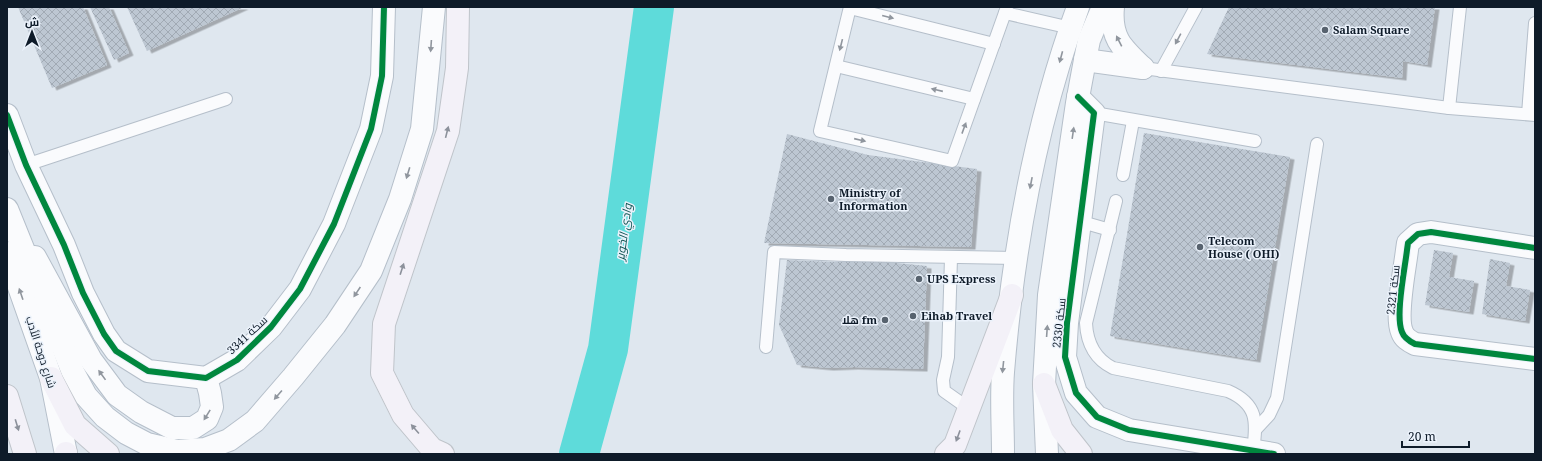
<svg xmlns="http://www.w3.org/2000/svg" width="1542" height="461" font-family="'Noto Serif',Cairo,serif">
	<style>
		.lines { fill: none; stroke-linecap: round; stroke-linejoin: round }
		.river { stroke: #5edbda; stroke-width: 40 }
		.building { fill: url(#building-cross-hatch); filter: url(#shadow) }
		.service-casing { stroke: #b5bfca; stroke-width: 14 }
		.minor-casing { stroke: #b5bfca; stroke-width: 24 }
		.tertiary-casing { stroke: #b5bfca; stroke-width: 24 }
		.secondary-casing { stroke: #b5bfca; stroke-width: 24 }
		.primary-casing { stroke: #bfc4ca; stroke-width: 24 }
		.service { stroke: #fafbfd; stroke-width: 12 }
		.minor { stroke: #fafbfd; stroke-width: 22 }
		.tertiary { stroke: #fafbfd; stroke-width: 22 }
		.secondary { stroke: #fafbfd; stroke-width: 22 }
		.primary { stroke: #f3f1f8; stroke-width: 22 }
		.cycleway-casing { stroke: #ebf2fb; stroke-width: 8 }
		.cycleway { stroke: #00873e; stroke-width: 6 }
		.oneway { fill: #90969e }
		.oneway2 { fill: #8c919b }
		.poi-dot { fill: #57626e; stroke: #ebf2fb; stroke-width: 1.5 }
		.labels { text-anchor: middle; stroke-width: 3; stroke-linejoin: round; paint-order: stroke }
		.poi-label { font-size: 11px; font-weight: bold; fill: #0e1b29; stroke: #ebf2fb; text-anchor: start }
		.street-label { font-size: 11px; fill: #0e1b29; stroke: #ebf2fb }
		.water-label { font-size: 12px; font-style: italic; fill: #0e5351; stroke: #ebf2fb }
	</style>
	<defs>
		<pattern id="building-cross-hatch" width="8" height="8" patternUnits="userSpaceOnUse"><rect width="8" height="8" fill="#bdc7d2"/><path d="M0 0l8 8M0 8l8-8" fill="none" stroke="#a1aab4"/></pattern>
		<filter id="shadow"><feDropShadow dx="4.5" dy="2.5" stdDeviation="0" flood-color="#0004"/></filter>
	</defs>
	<rect width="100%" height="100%" fill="#dfe7ef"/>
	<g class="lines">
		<path class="river" d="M579,454L608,349L654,7"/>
	</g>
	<g class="building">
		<path d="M18,7H83L107,65L52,88Z"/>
		<path d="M90,7H109L129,53L114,60Z"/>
		<path d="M127,7H244L147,51Z"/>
		<path d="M1229,7H1435L1427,65L1403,61L1402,78L1207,54Z"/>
		<path d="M1144,133L1290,157L1256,360L1110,336Z"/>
		<path d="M787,134L868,155L977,169L971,247L764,243Z"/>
		<path d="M1434,250L1453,253L1449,277L1474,281L1469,312L1425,305Z"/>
		<path d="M1490,259L1510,263L1506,286L1530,290L1525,321L1482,314Z"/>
		<path d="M787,260L835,262L866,260L927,266L923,369L854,367L829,368L797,365L779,325Z"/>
	</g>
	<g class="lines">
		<g class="service-casing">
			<g id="service">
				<path d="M850,7L820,131L952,161L1007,7"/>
				<path d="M850,8L994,44"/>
				<path d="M1005,13L1071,28"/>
				<path d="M836,66L974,99"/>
				<path d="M1143,68L1449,108L1535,115"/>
				<path d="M1161,71L1196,7"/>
				<path d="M1449,108L1460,7"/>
				<path d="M1094,113L1255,141"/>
				<path d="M1528,114L1535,23"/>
				<path d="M26,165L226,99"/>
				<path d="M1123,175L1133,121"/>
				<path d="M1116,201L1086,323C1087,344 1095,359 1113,368L1228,391C1258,404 1257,422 1253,451"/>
				<path d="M1082,222L1110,230"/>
				<path d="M951,258L948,357L943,380L944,391L968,408"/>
				<path d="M766,347L774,252L846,255L1016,258"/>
				<path d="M1256,429L1269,415L1277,398L1317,144"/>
			</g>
		</g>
		<g class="minor-casing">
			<g id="minor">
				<path d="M1113,7C1110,38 1122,48 1143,68"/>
				<path d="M1085,60L1143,68"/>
				<path d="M1078,97L1094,113L1067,323L1065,357L1076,393L1097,417L1129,430L1274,454"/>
				<path d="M7,115L26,165L64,245L83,293L104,334L116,351L148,371L206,378L237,360L271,327L300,289L334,224L371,129L382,76L384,7"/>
				<path d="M1535,248L1431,232L1418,234L1408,243L1407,250C1405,268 1395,316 1402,332C1404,338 1409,341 1415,344L1535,359"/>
				<path d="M35,257L91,360L117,395L141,412L172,428H193L207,419L212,407L210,393L206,378"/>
			</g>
		</g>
		<g class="tertiary-casing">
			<g id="tertiary">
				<path d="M1003,454C1003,427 1001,399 1003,372C1013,250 1036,122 1078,7"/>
				<path d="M1047,454L1044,384L1049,295L1077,103L1085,60L1089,40L1103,7"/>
			</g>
		</g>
		<g class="secondary-casing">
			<g id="secondary">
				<path d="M7,209L72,370L86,396L105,417L126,433L147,444L177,451L205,449L229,440L255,421L293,377L335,325L371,271L400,199L422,129L434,7"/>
				<path d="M7,253L51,378L66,454"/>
			</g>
		</g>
		<g class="primary-casing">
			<g id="primary">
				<path d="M51,378L75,425L108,454"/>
				<path d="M1044,384L1062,430L1081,454"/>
				<path d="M7,396L25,454"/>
				<path d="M66,453V454"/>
				<path d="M443,454L432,449L403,415L382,373L384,324L448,131L457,68L458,7"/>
				<path d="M946,454L955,445L1012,295"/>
			</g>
		</g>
		<use href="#service" class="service"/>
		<use href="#minor" class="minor"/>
		<use href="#tertiary" class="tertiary"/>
		<use href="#secondary" class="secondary"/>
		<use href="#primary" class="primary"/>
		<g class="cycleway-casing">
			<g id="cycleway">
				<path d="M1078,97L1094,113L1067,323L1065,357L1076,393L1097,417L1129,430L1274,454"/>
				<path d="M7,115L26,165L64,245L83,293L104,334L116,351L148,371L206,378L237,360L271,327L300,289L334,224L371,129L382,76L384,7"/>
				<path d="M1535,248L1431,232L1418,234L1408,243L1407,250C1405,268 1395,316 1402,332C1404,338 1409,341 1415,344L1535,359"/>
			</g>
		</g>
		<use href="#cycleway" class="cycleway"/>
	</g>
	<defs><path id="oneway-solid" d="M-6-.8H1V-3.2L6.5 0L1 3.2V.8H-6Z"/></defs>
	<g class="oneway">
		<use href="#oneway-solid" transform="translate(888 17) rotate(14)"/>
		<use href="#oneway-solid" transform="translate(1178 39) rotate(118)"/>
		<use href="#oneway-solid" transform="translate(1119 41) rotate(-117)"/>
		<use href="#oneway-solid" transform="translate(841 45) rotate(104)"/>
		<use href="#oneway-solid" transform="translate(431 46) rotate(94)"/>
		<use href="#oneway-solid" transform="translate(1061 57) rotate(105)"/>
		<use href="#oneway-solid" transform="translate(937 90) rotate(-167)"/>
		<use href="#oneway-solid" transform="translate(964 128) rotate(-70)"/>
		<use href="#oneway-solid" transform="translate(1073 133) rotate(-82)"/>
		<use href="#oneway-solid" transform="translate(860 140) rotate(13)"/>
		<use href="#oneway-solid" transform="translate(408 173) rotate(107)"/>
		<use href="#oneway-solid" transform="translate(1031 183) rotate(101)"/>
		<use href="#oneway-solid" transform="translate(357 292) rotate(124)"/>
		<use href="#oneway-solid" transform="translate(21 294) rotate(-109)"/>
		<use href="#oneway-solid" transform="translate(1047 331) rotate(-86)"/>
		<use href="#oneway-solid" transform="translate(1003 367) rotate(96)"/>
		<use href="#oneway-solid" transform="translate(102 375) rotate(-126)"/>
		<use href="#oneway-solid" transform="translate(278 395) rotate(131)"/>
		<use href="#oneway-solid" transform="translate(207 415) rotate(122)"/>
	</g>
	<g class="oneway2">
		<use href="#oneway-solid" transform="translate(447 132) rotate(-76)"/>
		<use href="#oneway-solid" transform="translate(402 269) rotate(-72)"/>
		<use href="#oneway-solid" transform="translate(17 425) rotate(73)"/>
		<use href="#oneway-solid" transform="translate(415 429) rotate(-131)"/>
		<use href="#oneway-solid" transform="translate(958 436) rotate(110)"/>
	</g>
	<g class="poi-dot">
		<circle cx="1325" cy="30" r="4"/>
		<circle cx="831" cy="199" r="4"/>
		<circle cx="1200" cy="247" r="4"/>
		<circle cx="919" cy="279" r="4"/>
		<circle cx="913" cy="316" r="4"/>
		<circle cx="885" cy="320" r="4"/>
	</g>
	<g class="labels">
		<g class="poi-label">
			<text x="1333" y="34">Salam Square</text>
			<text x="839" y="197">Ministry of<tspan x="839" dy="13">Information</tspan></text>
			<text x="1208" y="245">Telecom<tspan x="1208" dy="13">House ( OHI)</tspan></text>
			<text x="927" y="283">UPS Express</text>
			<text x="921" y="320">Eihab Travel</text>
			<text x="877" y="324" text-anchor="end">هلا fm</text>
		</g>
		<g class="street-label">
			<text transform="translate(1393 290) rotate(-84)" y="4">سكة 2321</text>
			<text transform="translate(1059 323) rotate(-84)" y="4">سكة 2330</text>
			<text transform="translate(247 335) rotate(-43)" y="4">سكة 3341</text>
			<text transform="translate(41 352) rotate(72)" y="4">شارع دوحة الأدب</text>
		</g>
		<g class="water-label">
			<text transform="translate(624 232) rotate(-82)" y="4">وادي الخوير</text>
		</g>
	</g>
	<rect width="1542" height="461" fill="none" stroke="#0e1b29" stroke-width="16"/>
	<g transform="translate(32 32)" stroke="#ebf2fb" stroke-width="3" paint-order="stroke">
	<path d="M0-3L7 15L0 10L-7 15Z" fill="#0e1b29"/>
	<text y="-6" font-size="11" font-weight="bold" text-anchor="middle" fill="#0e1b29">ش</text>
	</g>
	<path d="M1402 441v6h67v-6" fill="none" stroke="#0e1b29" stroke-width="2"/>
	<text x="1408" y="441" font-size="12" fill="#0e1b29" stroke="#ebf2fb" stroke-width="3" paint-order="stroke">20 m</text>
</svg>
